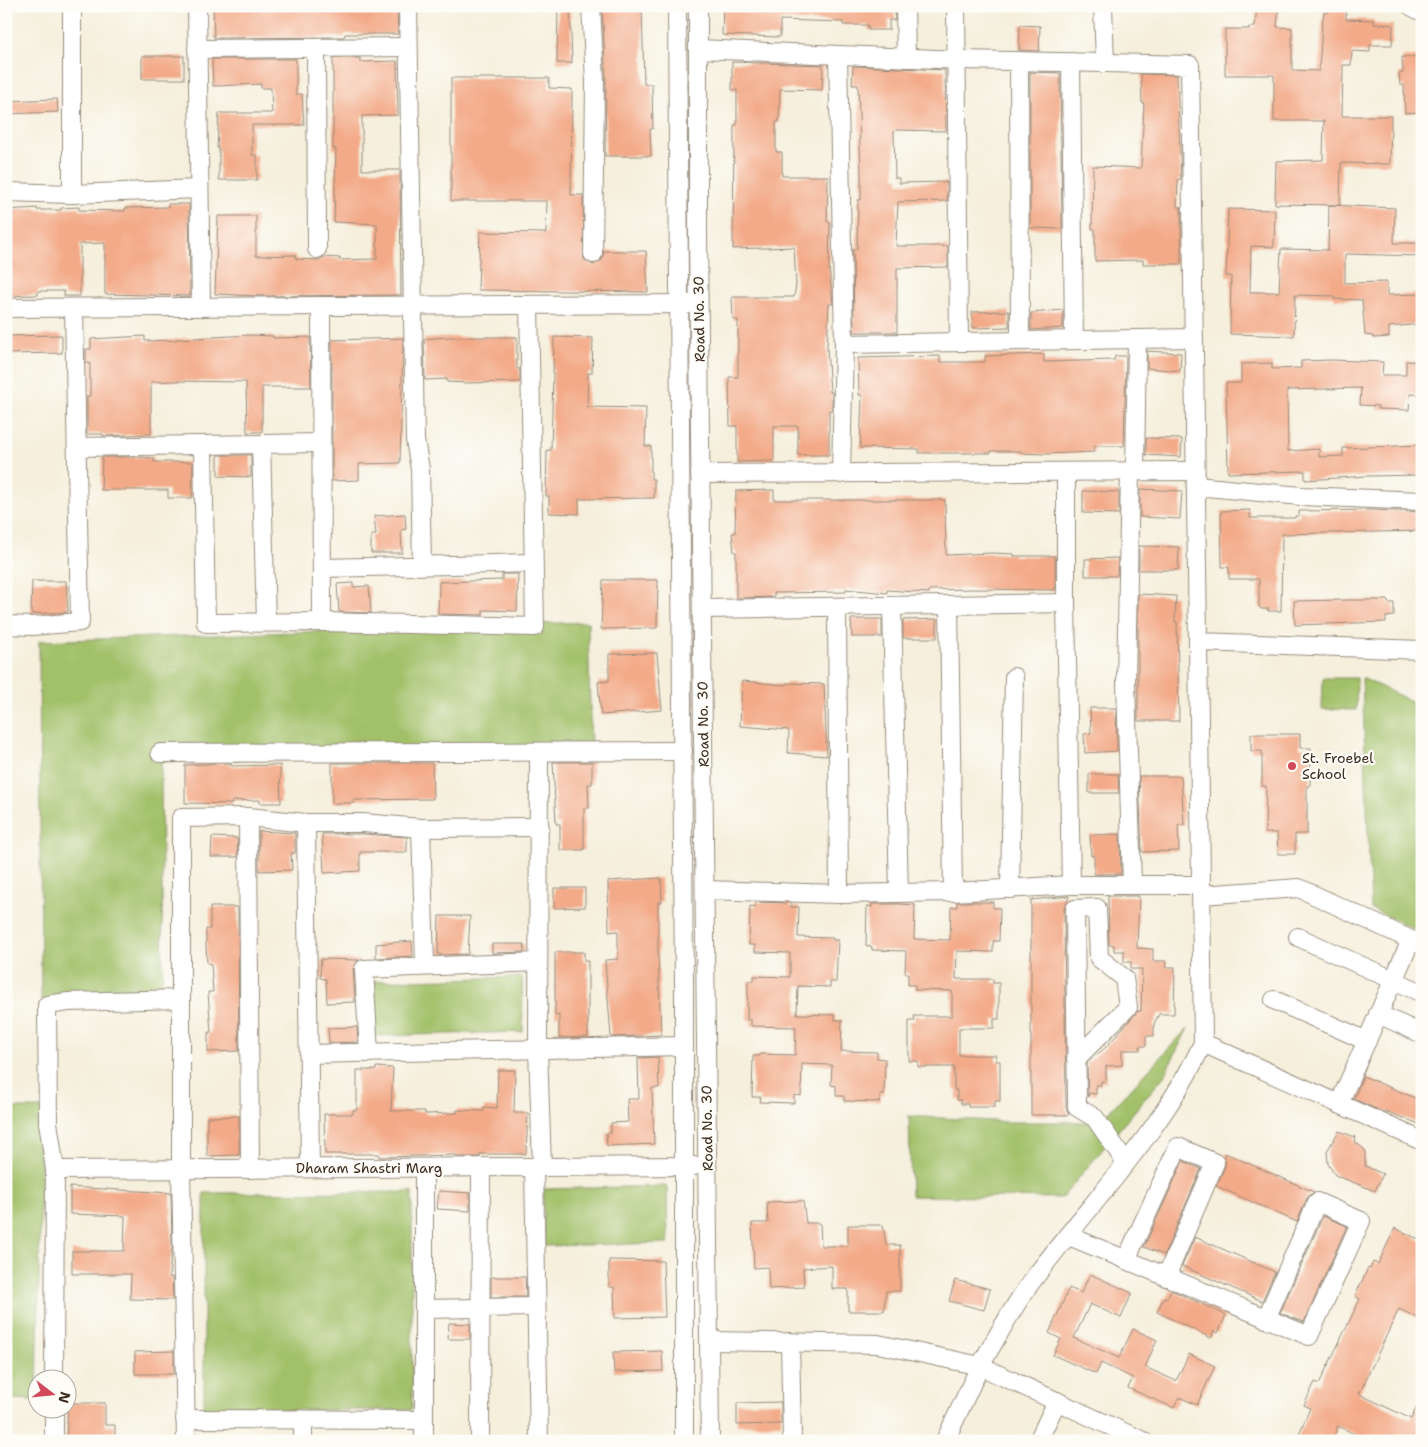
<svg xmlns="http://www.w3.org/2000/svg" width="1428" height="1447" font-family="'Shantell Sans',sans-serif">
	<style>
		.green { fill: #a1c068; stroke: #6e7543 }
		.building { fill: #f3aa88 }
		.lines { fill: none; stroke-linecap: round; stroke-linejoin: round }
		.minor-casing { stroke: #988c7d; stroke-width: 20 }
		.minor { stroke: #fff; stroke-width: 18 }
		.poi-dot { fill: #d1495b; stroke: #fdfcf7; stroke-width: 2 }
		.labels { text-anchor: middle; stroke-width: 4.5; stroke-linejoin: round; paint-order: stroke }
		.street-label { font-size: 14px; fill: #3b2a1e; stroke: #fdfcf7 }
		.poi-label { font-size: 14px; fill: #3b2a1e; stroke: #fdfcf7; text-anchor: start }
	</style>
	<rect width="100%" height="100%" fill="#fdfcf7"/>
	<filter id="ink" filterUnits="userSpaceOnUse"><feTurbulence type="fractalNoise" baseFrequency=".02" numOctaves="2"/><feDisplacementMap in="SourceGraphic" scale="10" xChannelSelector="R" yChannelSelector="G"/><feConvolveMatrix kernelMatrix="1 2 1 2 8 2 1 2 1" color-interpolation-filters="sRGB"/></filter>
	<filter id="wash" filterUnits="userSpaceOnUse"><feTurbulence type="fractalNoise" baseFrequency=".0096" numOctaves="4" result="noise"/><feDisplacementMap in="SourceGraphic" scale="20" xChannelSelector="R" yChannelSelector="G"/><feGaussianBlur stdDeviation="1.12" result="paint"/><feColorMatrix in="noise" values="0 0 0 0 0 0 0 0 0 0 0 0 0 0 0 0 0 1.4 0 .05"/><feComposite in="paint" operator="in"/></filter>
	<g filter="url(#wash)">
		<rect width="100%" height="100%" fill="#f5efdc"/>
		<g class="green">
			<path d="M588,622L591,748L161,762L163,992L41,1000L39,641Z"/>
			<path d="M1323,678H1357L1356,710L1322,709Z"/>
			<path d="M1362,678L1422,706V932L1371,909Z"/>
			<path d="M522,977L523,1032L374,1036L373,981Z"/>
			<path d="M1188,1028L1164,1076L1062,1198L911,1196L909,1116L1008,1122H1099Z"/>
			<path d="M6,1108H42L37,1400L6,1399Z"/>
			<path d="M667,1186L668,1243L544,1246L543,1189Z"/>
			<path d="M412,1192V1410H204V1193Z"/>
		</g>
		<g id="blocks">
			<g class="building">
				<path d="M213,6H397L398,34H345L344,37L214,38Z"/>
				<path d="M558,6H570L572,63H557Z"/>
				<path d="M602,6H642L644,84H652L653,129H650L651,156H605L606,80Z"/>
				<path d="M723,6H894L895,20H889V30H868V25H843V22L780,20V37L722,35Z"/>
				<path d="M1257,6H1279L1277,27L1292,28V70L1319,71L1322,24L1324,12H1329V8L1346,9V19L1374,20V24L1393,25L1392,45H1370V52L1352,51L1351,65H1343L1342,116H1391L1390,164L1341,163L1340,205L1275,204L1276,161L1323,160L1324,121H1274V75H1225V29H1249V27H1255Z"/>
				<path d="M1020,25L1040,26L1039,51L1019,50Z"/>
				<rect x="142" y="56" width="42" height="23"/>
				<path d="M1422,56V112L1405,113L1404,85H1400L1399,73H1403L1402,57Z"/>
				<path d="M333,58H360V62L397,61L398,115L362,116V170H400L401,295L259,296L215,294L218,216H256V256L295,255L296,259L318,260L324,257L340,258L339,260L377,259V224L334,222L336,149H333Z"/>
				<path d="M212,59H296V94H302L304,125H252V155H257V180H219V148H217L219,113H272L271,88H261V84L213,86Z"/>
				<path d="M732,62L823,65L822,90L780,89L779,122H776V152H782V176H828L827,222H830L829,268L833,304H829L827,348L830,392H832V410H829V455H798V426H774V461L737,462V426H730L729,377H738V320H733L732,297H794L796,285L794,247L733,249L734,125H737V90H732Z"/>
				<path d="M853,66L945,70L946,131L896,130L894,132L895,178H899V183L947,182V201L898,202L896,246H948V267L897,268V332H854L853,249H857L858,200H861V175L858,85H852Z"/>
				<path d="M1030,72L1060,73L1062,229L1030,228Z"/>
				<path d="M1141,74L1177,75L1181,179H1178L1177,207H1181V264H1143V260L1095,261V229H1092L1093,166L1141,168L1144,103H1142Z"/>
				<path d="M451,78H549V88L572,89L571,195H583L584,259L593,265L602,260L604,251H646L648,292L478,290L480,232L546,233L547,201H451Z"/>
				<path d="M57,99L58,112L6,114V101Z"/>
				<path d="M168,204H189L190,296L105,294V243L80,244V296H64V291H38V295L6,296V210L37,208V210H61V208L79,207V210L125,211V208L168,207Z"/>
				<path d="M1329,205L1395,208L1394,243H1422V256L1345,254V283L1387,282V295L1422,294V324L1389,327V337L1373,338V336L1365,335L1362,300L1334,299V296L1295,295L1294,336L1230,334L1231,276H1226L1228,209L1275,210L1274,247L1251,246L1250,292H1279L1281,249L1328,250Z"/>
				<path d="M1063,310V328L1031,330V313Z"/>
				<path d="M1009,311V327L973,328L972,312Z"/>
				<path d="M62,335V353L6,354V336Z"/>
				<path d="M250,335L273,336V338L310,337L311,387H262V432H247L246,382L174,381L151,382V434L103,436V434H87V396H90V363H86V349H91V339L145,336V341L176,340V339Z"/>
				<path d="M447,337H517V369H520V382L467,383L447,382V379L425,380L424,339Z"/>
				<path d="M554,337L593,338L592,373H588L587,407L646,408L645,446H651V479H654V498L579,499V514L549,513V496H546L547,450H551Z"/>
				<path d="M403,338L400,463L359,464V480L332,481V340Z"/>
				<path d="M1147,351L1181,353L1180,371L1147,368Z"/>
				<path d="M1044,354V362L1114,360L1115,356H1126L1124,446H1094V452L1045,454L1021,453V451H991V453H919V449L860,448L862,395H859L858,358L940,356V362H985V356Z"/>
				<path d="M1331,360L1383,362L1382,375H1406V361L1422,362V395L1410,394L1409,410L1378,409V406L1360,405L1361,388L1287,390L1288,451L1319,449V457L1343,456V448L1422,445V475L1368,476L1305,480V471L1228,473L1226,383H1241V364L1272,363V369L1301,368V361Z"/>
				<path d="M1146,438L1182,439L1181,457L1146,455Z"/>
				<path d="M218,455H251V477L218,476Z"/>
				<path d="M102,457H138L154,458V462H193L192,498H168V490H101Z"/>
				<path d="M1140,489L1182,491L1180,519L1140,517Z"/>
				<path d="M774,490V500H945L946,555L992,553L1014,554V556H1055V590L972,589L929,590V593L887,590V593L846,589V592L774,593V597L736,598V552H734L732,533H735L736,491Z"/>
				<path d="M1083,491L1119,492V514L1083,513Z"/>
				<path d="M1250,510V518H1295V516H1299V511L1372,510L1422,512V531L1282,534L1281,611H1268L1269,609H1261L1259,606V579H1229V567H1222L1221,511Z"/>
				<path d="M405,514L406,529L401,530L402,553H371V535H376L374,516Z"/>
				<path d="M1139,546L1179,547L1178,570H1139Z"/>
				<path d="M1118,558L1117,576H1085V559Z"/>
				<path d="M502,574H518L517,611L483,610V615L438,614L439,582L502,580Z"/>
				<path d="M603,580H658L657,628L601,629Z"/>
				<path d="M32,581H66L68,612L31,614Z"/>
				<path d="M353,583V587L369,586L371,613L339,612L337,584Z"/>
				<path d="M1138,594L1176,596L1175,622H1177L1179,721H1138Z"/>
				<path d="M1341,600H1388V603H1394V616L1386,617V622L1295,625L1294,601Z"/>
				<path d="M851,619H882V637H852Z"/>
				<path d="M937,619V638H903V620Z"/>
				<path d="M657,653L662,710L601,715L598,682L609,681V654Z"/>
				<path d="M742,681L786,685V683L824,684L827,756L788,753L789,730L740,726Z"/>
				<path d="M1090,708H1116L1117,751L1085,753L1084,734L1091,733Z"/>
				<path d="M1251,734H1300V748H1311L1310,786H1307V834H1295V854H1278L1277,833H1265L1266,786H1262V751H1251Z"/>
				<path d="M553,762H592V784H588L589,808H584V850H560V824H556Z"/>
				<path d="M231,763V766L280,765L281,803H260V800L232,801V804L185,803V765Z"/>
				<path d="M332,763H432L433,799L354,800V803H332Z"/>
				<path d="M1089,774H1118L1119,793H1089Z"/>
				<path d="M1139,776H1181L1184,825H1178L1179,851L1142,852Z"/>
				<path d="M259,831L295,833V853H291L292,870L259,871Z"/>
				<path d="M322,834H363L407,837V852H360V871L324,873Z"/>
				<path d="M1120,834L1121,874H1094V855L1091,856L1090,835Z"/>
				<path d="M212,837L237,838L238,857H211Z"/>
				<path d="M661,878L662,902H658V955L661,1035L611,1037L605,960L618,959V931L609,932L608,881Z"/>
				<path d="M554,888H585V907L554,908Z"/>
				<path d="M1069,896L1064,909L1066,1107L1069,1115H1031V900Z"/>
				<path d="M1108,896H1139L1137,948L1153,949V961H1167L1166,967H1175L1174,1014H1159L1154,1024V1036H1146V1046H1140V1050H1122V1065L1106,1066V1082L1101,1081V1085H1096V1094L1089,1093L1088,1097L1087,1063L1106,1047L1138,1011H1141L1142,969H1131V962H1124V951H1114V945H1109Z"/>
				<path d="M756,902L791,903V907H799L798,937L833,938V940H838L836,982H830V987L798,986L797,1014L835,1015V1020H842L841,1051L877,1052V1058L885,1059L884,1095H880V1102L844,1101V1096H836V1086L831,1085L832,1065L802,1064L801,1096L794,1095V1103L760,1102L761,1097H752L753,1056H760V1054L795,1055L796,1027L751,1026V1020H747L748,981H754V976L790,977V953L755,952V945H749L750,906L755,907Z"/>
				<path d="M957,902H993V908H1000L999,941H993V952L957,951L956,979H993V983H999V1019H994V1028H959V1055H996V1061H1000V1101H995V1107H968V1104H961V1100H957V1090H954V1067H918V1061H909V1021H915L914,1016H952V991L915,990V985H908V973H905L906,951L872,950V947L866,946L867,906L872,907V904H899L915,905L914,939L950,940L951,907H957Z"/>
				<path d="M210,907H238L239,1051L208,1052V1033H211L208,992H213L211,964L207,963L206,946V929H210Z"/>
				<path d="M439,916H470L468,954L438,955Z"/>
				<path d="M412,941L413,956L376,958V944Z"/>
				<path d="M492,944H524V952L492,953Z"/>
				<path d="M555,952H584V961H588V1037L559,1038V1015L555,1016Z"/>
				<path d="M321,959L359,960L353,969L355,1002L327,1003L326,979L320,978Z"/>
				<path d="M357,1027L358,1042L329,1043L328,1028Z"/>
				<path d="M658,1057L659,1088H652L654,1144L607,1146L606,1133H611V1123L628,1122L627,1099H639L638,1058Z"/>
				<path d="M376,1067L393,1068L391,1111H425V1114L457,1113V1110L484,1111V1107L497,1108L498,1070H515L514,1113H528L526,1154H480L479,1157H456V1155L379,1157V1154H325L324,1114H353V1110H357V1070H376Z"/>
				<path d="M1363,1076L1422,1101V1125L1385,1111V1113L1354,1099Z"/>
				<path d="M239,1116V1155L207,1156V1117Z"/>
				<path d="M1339,1131L1355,1137L1354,1141L1365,1150V1166L1383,1174L1375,1191L1335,1175L1328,1164L1327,1151Z"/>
				<path d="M1225,1153L1314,1192L1307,1198L1297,1222L1216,1186L1225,1167Z"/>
				<path d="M1183,1161L1201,1169L1164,1255L1144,1247Z"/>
				<path d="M70,1187L171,1193L172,1247L169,1277H172L173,1300L130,1299L131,1274H72V1251H124L125,1216L70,1214Z"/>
				<path d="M439,1191L470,1193V1211L437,1209Z"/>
				<path d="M803,1201L806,1223H820L821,1246H848V1225H883L886,1245H900V1291H886L884,1311H848V1289H832V1266L803,1268L804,1287L769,1289L768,1267L754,1268L752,1223H768L767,1202Z"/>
				<path d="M1323,1216L1347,1226L1304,1322L1280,1313Z"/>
				<path d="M1395,1228L1422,1241V1320L1399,1309L1359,1394L1411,1419L1422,1396V1441H1369L1338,1426L1332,1441H1296L1310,1408L1304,1405L1315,1382L1319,1384L1360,1299L1355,1296L1368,1268L1370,1269L1373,1262L1378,1264Z"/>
				<path d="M1195,1237L1275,1272L1262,1301L1182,1266Z"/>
				<path d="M609,1260L663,1261L665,1317L615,1318L614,1287H609Z"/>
				<path d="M1090,1274L1132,1293L1121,1318L1090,1304L1074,1338L1119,1358L1133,1329L1157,1340L1145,1367L1176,1381L1189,1354L1215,1366L1197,1405L1179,1397L1174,1408L1128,1388L1133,1378L1101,1363L1096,1374L1053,1355L1061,1339L1049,1333L1063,1302L1069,1288L1081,1293Z"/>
				<path d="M491,1277H525L526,1297H491Z"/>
				<path d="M955,1280L990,1289L984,1310L949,1301Z"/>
				<path d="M1171,1290L1226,1315L1218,1333L1214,1331L1211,1338L1157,1312L1164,1297L1167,1298Z"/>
				<path d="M449,1323L470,1324V1339H448Z"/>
				<path d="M174,1351V1374H135V1352Z"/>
				<path d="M662,1351L663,1371L614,1372L613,1352Z"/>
				<path d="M781,1402V1424L737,1425V1403Z"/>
				<path d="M68,1403H105V1425H115V1441H66Z"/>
			</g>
		</g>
	</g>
	<g filter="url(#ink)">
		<use href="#blocks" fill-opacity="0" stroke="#988c7d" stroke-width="1"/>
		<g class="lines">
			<g class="minor-casing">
				<g id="minor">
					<path d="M197,6L201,307"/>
					<path d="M408,6L415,440L420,469L422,565"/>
					<path d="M591,6L595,81L593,254"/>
					<path d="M677,6L684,984V1441"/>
					<path d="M698,6V235L710,1441"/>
					<path d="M905,6L906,58"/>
					<path d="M956,6L959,342"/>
					<path d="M1103,6L1105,63L1190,65L1198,642L1422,650"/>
					<path d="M1411,6L1422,12"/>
					<path d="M316,48L317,249"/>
					<path d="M197,49L408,47"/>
					<path d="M698,49L961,60L1105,63"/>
					<path d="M838,55L844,344L841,474"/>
					<path d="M1019,61L1020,341"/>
					<path d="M1071,62L1074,340"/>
					<path d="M6,192L72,194V6"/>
					<path d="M72,194L199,189"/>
					<path d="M321,306L322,622L535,627L529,305"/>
					<path d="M6,308L691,304"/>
					<path d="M844,344L1194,338"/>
					<path d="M261,444L266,622"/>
					<path d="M203,445L206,623L322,622"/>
					<path d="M77,447L321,443"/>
					<path d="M1130,471L1126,683L1132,885"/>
					<path d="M1135,471L1137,339"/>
					<path d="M700,474L1195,471"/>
					<path d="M1196,486L1301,496L1422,501"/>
					<path d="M322,568L533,563"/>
					<path d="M1066,603L1071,885"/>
					<path d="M949,605L953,892"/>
					<path d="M892,606L899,893"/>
					<path d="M837,607L839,894"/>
					<path d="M702,609L1066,603V472"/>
					<path d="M6,625L32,626L80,622L74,308"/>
					<path d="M539,752L538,1049L542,1167"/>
					<path d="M160,753L683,751"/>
					<path d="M248,817L250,1169"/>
					<path d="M306,823L310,1168"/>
					<path d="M421,828L425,965"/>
					<path d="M1010,889L1014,677"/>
					<path d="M705,890L839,894L953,892L1071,885H1201"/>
					<path d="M1201,895L1299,888L1422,945"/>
					<path d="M1298,937L1422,993"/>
					<path d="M1274,1000L1367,1041"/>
					<path d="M1378,1014L1422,1034"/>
					<path d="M1203,1043L1422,1141"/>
					<path d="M369,1053L364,969L538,962"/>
					<path d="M309,1054L684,1046"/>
					<path d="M1076,1059L1128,1007L1124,978L1099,958L1097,908L1075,909L1077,1107L1095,1118L1125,1161"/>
					<path d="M1339,1104L1411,940"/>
					<path d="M534,1167L539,1441"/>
					<path d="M424,1168V1441"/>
					<path d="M55,1170L694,1166"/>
					<path d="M1069,1236L1309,1336L1361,1221L1317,1202L1266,1319"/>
					<path d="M1126,1260L1178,1147L1215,1163L1166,1277"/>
					<path d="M424,1309L536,1307"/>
					<path d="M709,1341L878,1344L980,1366C997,1338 1012,1307 1032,1281C1090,1203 1162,1132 1203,1043L1198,642"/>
					<path d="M790,1342L792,1441"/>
					<path d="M54,1380L55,1170L48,1122L47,1005L68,1002L181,999"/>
					<path d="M185,1419L424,1420"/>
					<path d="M303,1420V1441"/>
					<path d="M54,1441V1410"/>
					<path d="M186,1441L181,1169V818L248,817L306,823H363L421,828L540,827"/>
					<path d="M480,1441L481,1167"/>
					<path d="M945,1441L980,1366L1143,1441"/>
					<path d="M1038,1441L1057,1401"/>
				</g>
			</g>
			<use href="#minor" class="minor"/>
		</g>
	</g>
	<circle class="poi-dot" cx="1292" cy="766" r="5"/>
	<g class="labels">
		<g class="street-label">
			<text transform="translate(699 319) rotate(-91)" y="5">Road No. 30</text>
			<text transform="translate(703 724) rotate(-91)" y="5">Road No. 30</text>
			<text transform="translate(707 1128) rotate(-91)" y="5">Road No. 30</text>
			<text x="369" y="1173">Dharam Shastri Marg</text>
		</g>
		<g class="poi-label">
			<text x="1302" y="763">St. Froebel<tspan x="1302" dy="16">School</tspan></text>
		</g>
	</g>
	<rect width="1428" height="1447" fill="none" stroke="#fdfcf7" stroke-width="25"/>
	<g transform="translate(52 1394) rotate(106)"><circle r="24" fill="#fdfcf7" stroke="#afa8a0"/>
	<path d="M0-4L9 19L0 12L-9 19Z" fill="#d1495b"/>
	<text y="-8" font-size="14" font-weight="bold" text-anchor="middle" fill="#3b2a1e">N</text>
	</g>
</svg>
